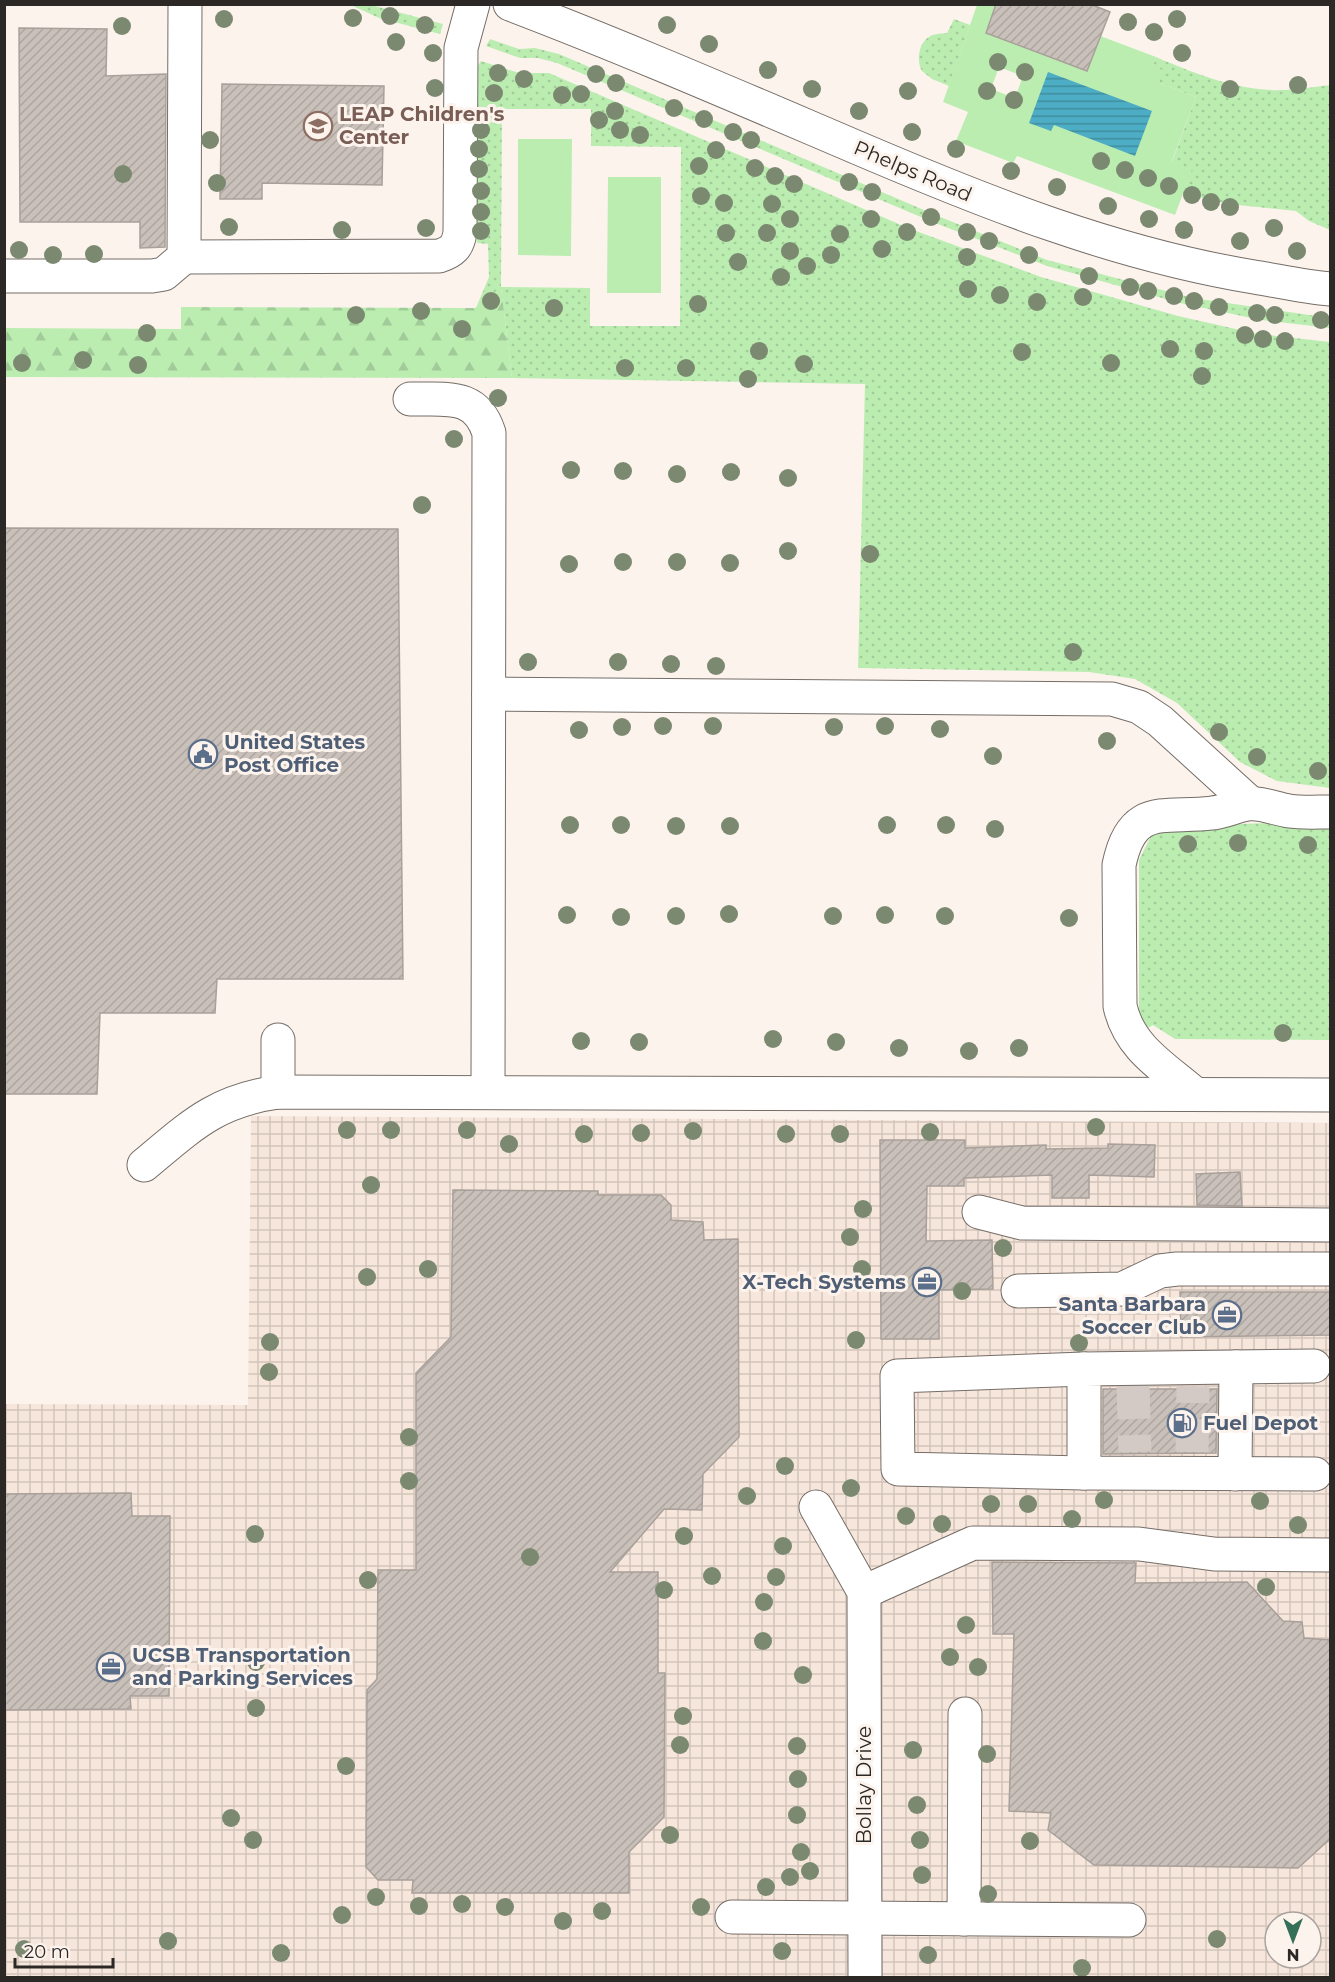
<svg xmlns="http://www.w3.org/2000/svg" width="1335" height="1982" font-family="Montserrat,sans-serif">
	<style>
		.industrial { fill: url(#industrial-grid); fill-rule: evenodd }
		.green { fill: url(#green-dots); fill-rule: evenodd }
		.forest { fill: url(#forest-firs) }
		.pitch { fill: #bbedb1; fill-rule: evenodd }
		.water { fill: url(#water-rules) }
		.building { fill: url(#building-hatch); stroke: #a9a09a; stroke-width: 1.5 }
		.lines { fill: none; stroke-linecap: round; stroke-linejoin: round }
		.minor-tunnel { stroke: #d3cac5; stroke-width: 33; stroke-dasharray: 33 16; stroke-linecap: butt }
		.minor-casing { stroke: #756d67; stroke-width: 35 }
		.minor { stroke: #fff; stroke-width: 33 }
		.tree { fill: #7c8971 }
		.labels { text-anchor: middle; stroke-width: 6; stroke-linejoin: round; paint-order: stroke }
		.education-label { font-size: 20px; font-weight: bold; fill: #785e54; stroke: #fdf3ed; text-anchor: start }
		.street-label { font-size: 20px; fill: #2b2825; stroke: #fdf3ed }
		.service-label { font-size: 20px; font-weight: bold; fill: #4e5e75; stroke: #fdf3ed; text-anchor: start }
	</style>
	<defs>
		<pattern id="industrial-grid" width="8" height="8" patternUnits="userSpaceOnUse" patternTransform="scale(1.5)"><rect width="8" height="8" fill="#f7e6db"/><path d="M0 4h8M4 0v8" fill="none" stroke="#d4c5bc"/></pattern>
		<pattern id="green-dots" width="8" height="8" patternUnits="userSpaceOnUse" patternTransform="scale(1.5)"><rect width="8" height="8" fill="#bbedb1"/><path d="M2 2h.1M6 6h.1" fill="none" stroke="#a1cb98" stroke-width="1.8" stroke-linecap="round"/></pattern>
		<pattern id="forest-firs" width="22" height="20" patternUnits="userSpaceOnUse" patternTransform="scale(1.5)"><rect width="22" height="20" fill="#bbedb1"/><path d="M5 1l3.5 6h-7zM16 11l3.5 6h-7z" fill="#a1cb98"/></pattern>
		<pattern id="water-rules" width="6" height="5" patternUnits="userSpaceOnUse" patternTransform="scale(1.5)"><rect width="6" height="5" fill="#4dadc4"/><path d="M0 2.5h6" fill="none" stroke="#408d9f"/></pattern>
		<pattern id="building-hatch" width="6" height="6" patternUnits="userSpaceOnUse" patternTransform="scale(1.5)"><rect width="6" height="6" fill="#c9c0ba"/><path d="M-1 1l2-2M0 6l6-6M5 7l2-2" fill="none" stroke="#ada5a0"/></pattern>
	</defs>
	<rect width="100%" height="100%" fill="#fdf3ed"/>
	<path class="industrial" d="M251,1116L1330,1123V1977L5,1978V1404L248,1405ZM1275,1922H1311V1958H1275Z"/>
	<g class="green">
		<path d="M351,5H371L443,24L440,34L379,18Z"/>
		<path d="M954,19L970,25L949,86L932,79L922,71C915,58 920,35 938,34C941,33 944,34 947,33Z"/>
		<path d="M490,39L519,49L535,48L559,54L938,216L1047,260L1193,298L1330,318V328L1261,320L1180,303L1047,266L935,223L557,63L538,58H520L486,46Z"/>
		<path d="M1156,57C1196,74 1240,92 1285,90C1300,89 1315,87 1330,85V230L1309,221L1296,211L1228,204L1183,193L1191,170L1172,162L1196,97L1159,83L1153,66Z"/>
		<path d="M481,61L519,73H549L908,228L1041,277L1178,316L1258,334L1330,342V788L1277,781L1240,762L1177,703L1135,679L1089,672L858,668L865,384L512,378L501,288L476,308L489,277L488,244L477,243V67ZM502,109H591V146L681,147L680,326H590V288L501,287Z"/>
		<path d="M1271,823L1330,824V1040L1175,1039L1153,1025L1146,1029L1139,1012V860L1151,836L1172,826Z"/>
	</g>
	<path class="forest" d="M501,287L512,378L5,377V328L181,329V307L475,308Z"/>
	<g class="pitch">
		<path d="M977,5H1018L1156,57L1153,66L1163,70L1159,83L1196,97L1172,161L1192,170L1175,215L1017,156L1013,163L956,141L968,112L943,102ZM999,67L1023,76L1015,98L991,89Z"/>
		<path d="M518,139H572L571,256L518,255Z"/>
		<path d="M608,177H661V293H607Z"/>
	</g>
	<path class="water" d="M1048,72L1152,111L1135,156L1054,125L1051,131L1029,123Z"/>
	<g class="building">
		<path d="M996,4H1090L1110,12L1087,71L986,33Z"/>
		<path d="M19,28L107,29L106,76L166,74L165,247L140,248V222H20Z"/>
		<path d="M222,84L384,86L382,185L262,183V199H220Z"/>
		<path d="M4,528L398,529L403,979H217L215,1013H100L97,1094H4Z"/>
		<path d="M880,1140H965V1148L1046,1145V1149L1108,1148V1144L1155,1145L1154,1177L1089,1175V1198H1052V1175L964,1178V1186H927L926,1241L992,1240L993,1289L939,1290V1339H881Z"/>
		<path d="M1240,1172L1242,1206L1197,1205L1196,1174Z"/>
		<path d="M453,1190L598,1191V1195H661L671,1205V1220L703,1222L704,1240L738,1239L739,1437L703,1474L702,1510L664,1509L610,1572H658V1673H665L664,1817L629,1852V1893H412L413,1880H378L366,1867L367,1690L377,1679L378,1570H416V1373L451,1337Z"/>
		<path d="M1180,1292H1330V1335L1181,1337Z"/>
		<path d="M1103,1389H1217L1216,1453L1103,1454Z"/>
		<path d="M131,1493L132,1516H170L169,1696H130L131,1709L4,1710V1494Z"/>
		<path d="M992,1562L1136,1563L1135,1583L1247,1582L1283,1621L1302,1622L1304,1638L1330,1640V1839L1298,1868L1094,1865L1048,1830L1051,1813L1009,1811L1014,1634H993Z"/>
	</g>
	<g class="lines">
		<g class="minor-tunnel">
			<path d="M1133,1386L1135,1452"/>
			<path d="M1192,1452L1193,1387"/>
		</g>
		<g class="minor-casing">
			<g id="minor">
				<path d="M510,4C628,49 743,99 858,148C987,203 1115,254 1254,277C1279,281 1305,287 1330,289"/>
				<path d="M184,257L439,256C452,252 458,247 460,232L461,48L473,4"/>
				<path d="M4,276H152L164,274L184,257L185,4"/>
				<path d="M410,399C446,400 476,392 489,433L488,1092"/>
				<path d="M489,694L1112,699L1139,707L1160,721L1250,803"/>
				<path d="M278,1040V1092"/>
				<path d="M1195,1094C1164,1067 1129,1048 1120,1006L1119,865C1132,802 1164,819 1212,813C1224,812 1235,806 1248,804C1260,802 1276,809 1289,811C1302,813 1317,812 1330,812"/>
				<path d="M144,1165C191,1126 215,1101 278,1092L1330,1095"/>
				<path d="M979,1212L1022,1223L1330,1225"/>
				<path d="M1018,1291L1122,1289L1160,1271L1177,1269H1330"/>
				<path d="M1314,1366L1084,1369V1473L1315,1474"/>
				<path d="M1084,1369L897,1376L898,1469L1084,1473"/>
				<path d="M1235,1474L1236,1367"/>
				<path d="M816,1507L864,1592L865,1978"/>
				<path d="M864,1592L973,1543L1139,1544L1214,1554L1330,1555"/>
				<path d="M732,1917L1129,1920"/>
				<path d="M964,1919L965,1714"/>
			</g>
		</g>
		<use href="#minor" class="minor"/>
	</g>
	<g class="tree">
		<circle cx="390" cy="16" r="9"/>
		<circle cx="353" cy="18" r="9"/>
		<circle cx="224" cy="19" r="9"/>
		<circle cx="1177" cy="19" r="9"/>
		<circle cx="1128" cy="22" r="9"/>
		<circle cx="425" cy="25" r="9"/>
		<circle cx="667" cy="25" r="9"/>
		<circle cx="122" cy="26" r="9"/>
		<circle cx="1154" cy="32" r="9"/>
		<circle cx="396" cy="42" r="9"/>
		<circle cx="709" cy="44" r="9"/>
		<circle cx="433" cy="53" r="9"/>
		<circle cx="1182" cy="53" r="9"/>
		<circle cx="998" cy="62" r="9"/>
		<circle cx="768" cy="70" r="9"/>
		<circle cx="1025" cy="72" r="9"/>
		<circle cx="498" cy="73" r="9"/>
		<circle cx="596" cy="74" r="9"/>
		<circle cx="524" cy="79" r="9"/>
		<circle cx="616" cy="83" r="9"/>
		<circle cx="1298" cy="85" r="9"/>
		<circle cx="435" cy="88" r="9"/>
		<circle cx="812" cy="89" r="9"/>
		<circle cx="1230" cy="89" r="9"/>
		<circle cx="908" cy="91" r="9"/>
		<circle cx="987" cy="91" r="9"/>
		<circle cx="494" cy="93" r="9"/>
		<circle cx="581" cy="94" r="9"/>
		<circle cx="562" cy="95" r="9"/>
		<circle cx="1014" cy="100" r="9"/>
		<circle cx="674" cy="108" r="9"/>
		<circle cx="615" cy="111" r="9"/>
		<circle cx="859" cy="111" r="9"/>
		<circle cx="704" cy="119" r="9"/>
		<circle cx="599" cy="120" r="9"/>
		<circle cx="481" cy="130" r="9"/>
		<circle cx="620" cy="130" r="9"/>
		<circle cx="733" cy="132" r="9"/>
		<circle cx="912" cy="132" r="9"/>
		<circle cx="640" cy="135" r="9"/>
		<circle cx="210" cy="140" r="9"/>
		<circle cx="751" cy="140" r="9"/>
		<circle cx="479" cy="149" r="9"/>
		<circle cx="956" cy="149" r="9"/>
		<circle cx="716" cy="150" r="9"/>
		<circle cx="1101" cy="161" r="9"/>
		<circle cx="699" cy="166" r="9"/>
		<circle cx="755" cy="168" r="9"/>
		<circle cx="479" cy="169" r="9"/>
		<circle cx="1125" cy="170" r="9"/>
		<circle cx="1011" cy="171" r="9"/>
		<circle cx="123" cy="174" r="9"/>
		<circle cx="775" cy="176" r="9"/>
		<circle cx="1148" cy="178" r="9"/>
		<circle cx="849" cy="182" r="9"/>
		<circle cx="217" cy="183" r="9"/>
		<circle cx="794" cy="184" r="9"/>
		<circle cx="1169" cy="186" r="9"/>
		<circle cx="1057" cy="187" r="9"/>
		<circle cx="481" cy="191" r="9"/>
		<circle cx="872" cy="192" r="9"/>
		<circle cx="1192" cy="195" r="9"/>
		<circle cx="701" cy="196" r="9"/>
		<circle cx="1211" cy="202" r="9"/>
		<circle cx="724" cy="203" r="9"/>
		<circle cx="772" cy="204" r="9"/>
		<circle cx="1108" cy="206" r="9"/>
		<circle cx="1230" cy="207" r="9"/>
		<circle cx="481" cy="212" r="9"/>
		<circle cx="931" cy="217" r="9"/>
		<circle cx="790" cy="219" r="9"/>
		<circle cx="871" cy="219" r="9"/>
		<circle cx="1149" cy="219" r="9"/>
		<circle cx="229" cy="227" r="9"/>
		<circle cx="426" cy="228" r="9"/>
		<circle cx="1274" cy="228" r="9"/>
		<circle cx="342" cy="230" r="9"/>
		<circle cx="1184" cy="230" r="9"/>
		<circle cx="481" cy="231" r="9"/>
		<circle cx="907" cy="232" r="9"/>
		<circle cx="967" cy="232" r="9"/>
		<circle cx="726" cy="233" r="9"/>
		<circle cx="767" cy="233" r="9"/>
		<circle cx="840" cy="234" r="9"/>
		<circle cx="989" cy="241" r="9"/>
		<circle cx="1240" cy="241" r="9"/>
		<circle cx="882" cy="249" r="9"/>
		<circle cx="19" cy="250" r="9"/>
		<circle cx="790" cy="251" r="9"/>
		<circle cx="1297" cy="251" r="9"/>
		<circle cx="94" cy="254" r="9"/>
		<circle cx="53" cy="255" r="9"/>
		<circle cx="831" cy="255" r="9"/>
		<circle cx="1029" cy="255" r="9"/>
		<circle cx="967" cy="257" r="9"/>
		<circle cx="738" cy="262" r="9"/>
		<circle cx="807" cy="266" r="9"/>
		<circle cx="1089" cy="276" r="9"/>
		<circle cx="781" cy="277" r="9"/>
		<circle cx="1130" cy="287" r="9"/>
		<circle cx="968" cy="289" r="9"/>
		<circle cx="1148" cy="291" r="9"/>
		<circle cx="1000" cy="295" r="9"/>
		<circle cx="1174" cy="296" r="9"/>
		<circle cx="1083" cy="297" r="9"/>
		<circle cx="491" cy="301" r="9"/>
		<circle cx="1194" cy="301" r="9"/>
		<circle cx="1037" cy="302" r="9"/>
		<circle cx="698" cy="304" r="9"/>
		<circle cx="1219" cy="307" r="9"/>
		<circle cx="554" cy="308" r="9"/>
		<circle cx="421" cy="311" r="9"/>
		<circle cx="1257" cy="313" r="9"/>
		<circle cx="356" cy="315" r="9"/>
		<circle cx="1275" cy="315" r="9"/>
		<circle cx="1321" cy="320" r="9"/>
		<circle cx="462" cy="329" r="9"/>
		<circle cx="147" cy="333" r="9"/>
		<circle cx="1245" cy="335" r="9"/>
		<circle cx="1263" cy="339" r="9"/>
		<circle cx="1285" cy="341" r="9"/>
		<circle cx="1170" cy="349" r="9"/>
		<circle cx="759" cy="351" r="9"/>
		<circle cx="1204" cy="351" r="9"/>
		<circle cx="1022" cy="352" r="9"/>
		<circle cx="83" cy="360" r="9"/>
		<circle cx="22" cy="363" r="9"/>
		<circle cx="1111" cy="363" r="9"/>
		<circle cx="804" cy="364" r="9"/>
		<circle cx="138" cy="365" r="9"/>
		<circle cx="625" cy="368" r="9"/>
		<circle cx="686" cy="368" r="9"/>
		<circle cx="1202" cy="376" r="9"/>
		<circle cx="748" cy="379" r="9"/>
		<circle cx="498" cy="398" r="9"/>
		<circle cx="454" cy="439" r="9"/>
		<circle cx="571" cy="470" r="9"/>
		<circle cx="623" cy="471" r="9"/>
		<circle cx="731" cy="472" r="9"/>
		<circle cx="677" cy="474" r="9"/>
		<circle cx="788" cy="478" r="9"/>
		<circle cx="422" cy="505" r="9"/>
		<circle cx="788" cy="551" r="9"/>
		<circle cx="870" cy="554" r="9"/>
		<circle cx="623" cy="562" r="9"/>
		<circle cx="677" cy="562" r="9"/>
		<circle cx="730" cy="563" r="9"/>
		<circle cx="569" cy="564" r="9"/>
		<circle cx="1073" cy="652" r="9"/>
		<circle cx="528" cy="662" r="9"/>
		<circle cx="618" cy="662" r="9"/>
		<circle cx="671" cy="664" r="9"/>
		<circle cx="716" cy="666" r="9"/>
		<circle cx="663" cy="726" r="9"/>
		<circle cx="713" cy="726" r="9"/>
		<circle cx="885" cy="726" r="9"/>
		<circle cx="622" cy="727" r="9"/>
		<circle cx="834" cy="727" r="9"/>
		<circle cx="940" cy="729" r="9"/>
		<circle cx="579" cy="730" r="9"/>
		<circle cx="1219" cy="732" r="9"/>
		<circle cx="1107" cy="741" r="9"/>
		<circle cx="993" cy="756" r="9"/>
		<circle cx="1257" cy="757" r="9"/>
		<circle cx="1318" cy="771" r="9"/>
		<circle cx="570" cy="825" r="9"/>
		<circle cx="621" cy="825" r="9"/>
		<circle cx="887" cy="825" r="9"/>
		<circle cx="946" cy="825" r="9"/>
		<circle cx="676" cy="826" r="9"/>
		<circle cx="730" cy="826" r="9"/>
		<circle cx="995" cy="829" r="9"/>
		<circle cx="1238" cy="843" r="9"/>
		<circle cx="1188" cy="844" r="9"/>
		<circle cx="1308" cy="845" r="9"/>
		<circle cx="729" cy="914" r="9"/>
		<circle cx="567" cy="915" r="9"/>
		<circle cx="885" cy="915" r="9"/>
		<circle cx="676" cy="916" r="9"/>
		<circle cx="833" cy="916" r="9"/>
		<circle cx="945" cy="916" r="9"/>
		<circle cx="621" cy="917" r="9"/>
		<circle cx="1069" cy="918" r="9"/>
		<circle cx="1283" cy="1033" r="9"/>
		<circle cx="773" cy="1039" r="9"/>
		<circle cx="581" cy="1041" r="9"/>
		<circle cx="639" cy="1042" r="9"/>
		<circle cx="836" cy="1042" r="9"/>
		<circle cx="899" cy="1048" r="9"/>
		<circle cx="1019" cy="1048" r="9"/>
		<circle cx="969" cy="1051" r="9"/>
		<circle cx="1096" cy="1127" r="9"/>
		<circle cx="347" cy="1130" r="9"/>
		<circle cx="391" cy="1130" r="9"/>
		<circle cx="467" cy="1130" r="9"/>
		<circle cx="693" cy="1131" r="9"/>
		<circle cx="930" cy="1132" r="9"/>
		<circle cx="641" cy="1133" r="9"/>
		<circle cx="584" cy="1134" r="9"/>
		<circle cx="786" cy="1134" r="9"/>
		<circle cx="840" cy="1134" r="9"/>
		<circle cx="509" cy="1144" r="9"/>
		<circle cx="371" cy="1185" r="9"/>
		<circle cx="863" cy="1209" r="9"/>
		<circle cx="850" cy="1237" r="9"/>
		<circle cx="1003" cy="1248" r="9"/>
		<circle cx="428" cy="1269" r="9"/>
		<circle cx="862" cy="1269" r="9"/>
		<circle cx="367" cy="1277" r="9"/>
		<circle cx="962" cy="1291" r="9"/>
		<circle cx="856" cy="1340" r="9"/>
		<circle cx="270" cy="1342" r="9"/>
		<circle cx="1079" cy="1343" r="9"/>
		<circle cx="269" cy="1372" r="9"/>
		<circle cx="409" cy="1437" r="9"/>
		<circle cx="785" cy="1466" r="9"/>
		<circle cx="409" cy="1481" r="9"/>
		<circle cx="851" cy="1488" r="9"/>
		<circle cx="747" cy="1496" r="9"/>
		<circle cx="1104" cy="1500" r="9"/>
		<circle cx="1260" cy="1501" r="9"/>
		<circle cx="991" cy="1504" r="9"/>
		<circle cx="1028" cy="1504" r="9"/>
		<circle cx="906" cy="1516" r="9"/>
		<circle cx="1072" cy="1519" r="9"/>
		<circle cx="942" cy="1524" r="9"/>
		<circle cx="1298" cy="1525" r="9"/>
		<circle cx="255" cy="1534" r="9"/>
		<circle cx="684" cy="1536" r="9"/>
		<circle cx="783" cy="1546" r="9"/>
		<circle cx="530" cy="1557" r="9"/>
		<circle cx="712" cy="1576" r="9"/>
		<circle cx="776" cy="1577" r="9"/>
		<circle cx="368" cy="1580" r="9"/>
		<circle cx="1266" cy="1587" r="9"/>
		<circle cx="664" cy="1590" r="9"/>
		<circle cx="764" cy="1602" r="9"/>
		<circle cx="966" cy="1625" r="9"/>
		<circle cx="763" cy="1641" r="9"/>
		<circle cx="950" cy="1657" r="9"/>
		<circle cx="256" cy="1662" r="9"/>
		<circle cx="978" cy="1667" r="9"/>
		<circle cx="803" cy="1675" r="9"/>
		<circle cx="256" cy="1708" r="9"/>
		<circle cx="683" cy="1716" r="9"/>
		<circle cx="680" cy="1745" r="9"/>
		<circle cx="797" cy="1746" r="9"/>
		<circle cx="913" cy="1750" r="9"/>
		<circle cx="987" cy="1754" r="9"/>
		<circle cx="346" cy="1766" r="9"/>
		<circle cx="798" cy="1779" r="9"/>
		<circle cx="917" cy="1805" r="9"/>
		<circle cx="797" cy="1815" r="9"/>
		<circle cx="231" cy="1818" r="9"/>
		<circle cx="670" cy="1835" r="9"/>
		<circle cx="253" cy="1840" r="9"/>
		<circle cx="920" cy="1840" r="9"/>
		<circle cx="1030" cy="1841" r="9"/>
		<circle cx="801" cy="1852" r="9"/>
		<circle cx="810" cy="1871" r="9"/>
		<circle cx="922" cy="1875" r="9"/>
		<circle cx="790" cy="1877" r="9"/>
		<circle cx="766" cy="1887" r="9"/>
		<circle cx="988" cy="1894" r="9"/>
		<circle cx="376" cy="1897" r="9"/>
		<circle cx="462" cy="1904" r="9"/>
		<circle cx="419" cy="1906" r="9"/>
		<circle cx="505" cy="1907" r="9"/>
		<circle cx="701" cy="1907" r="9"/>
		<circle cx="602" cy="1911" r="9"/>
		<circle cx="342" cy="1915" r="9"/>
		<circle cx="563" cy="1921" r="9"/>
		<circle cx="1217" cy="1939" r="9"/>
		<circle cx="168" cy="1941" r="9"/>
		<circle cx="24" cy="1949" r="9"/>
		<circle cx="782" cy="1951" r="9"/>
		<circle cx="281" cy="1953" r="9"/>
		<circle cx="928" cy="1955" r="9"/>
		<circle cx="1082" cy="1968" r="9"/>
	</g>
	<defs>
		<g id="school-ring" transform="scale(1.5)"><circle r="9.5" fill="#fdf3ed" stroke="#8d6e63" stroke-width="1.5"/><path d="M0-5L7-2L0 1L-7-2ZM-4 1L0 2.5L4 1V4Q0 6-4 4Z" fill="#8d6e63"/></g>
		<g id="civic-ring" transform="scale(1.5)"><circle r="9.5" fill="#fdf3ed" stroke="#5c6f8a" stroke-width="1.5"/><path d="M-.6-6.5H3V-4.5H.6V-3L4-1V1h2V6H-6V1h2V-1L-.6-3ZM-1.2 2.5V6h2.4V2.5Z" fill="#5c6f8a"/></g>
		<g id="office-ring" transform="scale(1.5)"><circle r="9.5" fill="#fdf3ed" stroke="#5c6f8a" stroke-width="1.5"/><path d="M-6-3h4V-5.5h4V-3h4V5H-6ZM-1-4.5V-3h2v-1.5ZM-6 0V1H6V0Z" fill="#5c6f8a"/></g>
		<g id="fuel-ring" transform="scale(1.5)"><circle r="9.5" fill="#fdf3ed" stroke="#5c6f8a" stroke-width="1.5"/><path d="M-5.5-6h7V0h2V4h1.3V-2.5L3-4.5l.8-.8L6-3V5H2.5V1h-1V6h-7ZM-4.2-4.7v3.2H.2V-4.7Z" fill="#5c6f8a"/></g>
	</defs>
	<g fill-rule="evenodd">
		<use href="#school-ring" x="318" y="126"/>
		<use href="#civic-ring" x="203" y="754"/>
		<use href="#office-ring" x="927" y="1282"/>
		<use href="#office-ring" x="1227" y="1315"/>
		<use href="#fuel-ring" x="1182" y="1423"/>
		<use href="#office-ring" x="111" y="1667"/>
	</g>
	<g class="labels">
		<g class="education-label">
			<text x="339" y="121">LEAP Children's<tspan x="339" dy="23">Center</tspan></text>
		</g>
		<g class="street-label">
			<text transform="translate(913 171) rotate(23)" y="7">Phelps Road</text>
			<text transform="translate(864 1785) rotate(-90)" y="7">Bollay Drive</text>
		</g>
		<g class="service-label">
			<text x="224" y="749">United States<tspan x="224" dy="23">Post Office</tspan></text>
			<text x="906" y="1289" text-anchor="end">X-Tech Systems</text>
			<text x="1206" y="1311" text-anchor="end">Santa Barbara<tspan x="1206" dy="23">Soccer Club</tspan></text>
			<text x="1203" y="1430">Fuel Depot</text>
			<text x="132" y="1662">UCSB Transportation<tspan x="132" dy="23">and Parking Services</tspan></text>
		</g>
	</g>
	<rect width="1335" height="1982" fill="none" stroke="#2b2825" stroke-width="12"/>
	<g transform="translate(1293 1940) rotate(180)"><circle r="28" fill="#fdf3ed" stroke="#a9a29d" stroke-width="1.5"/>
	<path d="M0-4.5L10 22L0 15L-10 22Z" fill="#356f58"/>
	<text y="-9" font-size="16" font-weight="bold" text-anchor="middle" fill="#2b2825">N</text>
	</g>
	<path d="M15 1958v9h98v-9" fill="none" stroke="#2b2825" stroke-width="3"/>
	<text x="24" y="1958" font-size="18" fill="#2b2825" stroke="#fdf3ed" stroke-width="4.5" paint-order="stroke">20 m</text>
</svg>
